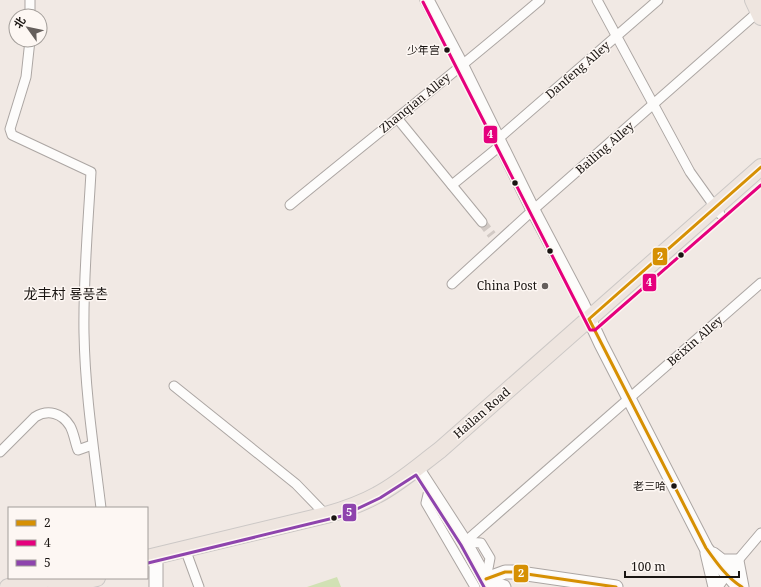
<svg xmlns="http://www.w3.org/2000/svg" width="761" height="587" font-family="'Noto Serif','Noto Sans SC','Noto Sans KR',serif">
	<style>
		.green { fill: #d1e1b4 }
		.lines { fill: none; stroke-linecap: round; stroke-linejoin: round }
		.street-tunnel { stroke: #d1c9c4; stroke-width: 9; stroke-dasharray: 9 4.5; stroke-linecap: butt }
		.street-casing { stroke: #aca6a3; stroke-width: 11 }
		.secondary-casing { stroke: #aca6a3; stroke-width: 15 }
		.highway-casing { stroke: #ccc8c6; stroke-width: 18 }
		.street { stroke: #fdfcfb; stroke-width: 9 }
		.secondary { stroke: #fdfcfb; stroke-width: 13 }
		.highway { stroke: #eee5df; stroke-width: 16 }
		.bus-1-casing { stroke: #fdf7f3; stroke-width: 6 }
		.bus-2-casing { stroke: #fdf7f3; stroke-width: 6 }
		.bus-3-casing { stroke: #fdf7f3; stroke-width: 6 }
		.bus-1 { stroke: #d69003; stroke-width: 3 }
		.bus-2 { stroke: #e5007d; stroke-width: 3 }
		.bus-3 { stroke: #8e44ad; stroke-width: 3 }
		.bus-dot { fill: #1a1512; stroke: #fdf7f3; stroke-width: 1.5 }
		.poi-dot { fill: #655f5c; stroke: #fdf7f3; stroke-width: 1.5 }
		.labels { text-anchor: middle; stroke-width: 3; stroke-linejoin: round; paint-order: stroke }
		.bus-label { font-size: 11px; fill: #1a1512; stroke: #fdf7f3; text-anchor: end }
		.street-label { font-size: 12px; fill: #1a1512; stroke: #fdf7f3 }
		.poi-label { font-size: 12px; fill: #1a1512; stroke: #fdf7f3; text-anchor: end }
		.quarter-label { font-size: 14px; fill: #1a1512; stroke: #fdf7f3 }
		.line-badge { stroke: #fdf7f3; stroke-width: 1.5 }
		.badge-label { font-size: 11px; text-anchor: middle; font-weight: bold; fill: #fff }
	</style>
	<rect width="100%" height="100%" fill="#f1e9e4"/>
	<path class="green" d="M337,577L341,587H307Z"/>
	<g class="lines">
		<path class="street-tunnel" d="M482,222L492,235"/>
		<g class="street-casing">
			<g id="street">
				<path d="M597,0L690,172L720,214"/>
				<path d="M30,16V0"/>
				<path d="M30,40L26,77L10,129L12,135L91,172C88,226 83,279 84,333C85,392 94,450 101,508"/>
				<path d="M397,118L482,222"/>
				<path d="M498,139L658,0"/>
				<path d="M452,185L501,145"/>
				<path d="M290,205C373,137 458,70 540,0"/>
				<path d="M452,284L533,210L758,12"/>
				<path d="M174,386L296,484L326,515"/>
				<path d="M0,452L35,417C48,409 62,413 70,426C74,433 75,443 78,450L92,445"/>
				<path d="M430,486L426,503L475,587"/>
				<path d="M465,542L761,283"/>
				<path d="M465,542L481,543L490,558L486,579L505,585L506,587"/>
				<path d="M188,557L199,587"/>
				<path d="M718,587L733,566L761,533"/>
			</g>
		</g>
		<g class="secondary-casing">
			<g id="secondary">
				<path d="M427,0L462,66L533,210L582,303L601,344L706,548L714,559L735,583"/>
				<path d="M417,468L465,542L490,587"/>
				<path d="M707,553L715,587"/>
				<path d="M713,554L722,561H737L742,587"/>
				<path d="M156,564V587"/>
				<path d="M486,579L505,572H513L616,587"/>
			</g>
		</g>
		<g class="highway-casing">
			<g id="highway">
				<path d="M753,0L761,17"/>
				<path d="M147,558L326,515C343,510 361,504 377,495C400,483 420,465 440,450L761,167"/>
				<path d="M8,587L51,578"/>
				<path d="M56,587L97,578"/>
			</g>
		</g>
		<use href="#street" class="street"/>
		<use href="#secondary" class="secondary"/>
		<use href="#highway" class="highway"/>
		<g class="bus-1-casing">
			<g id="bus-1">
				<path d="M486,579L505,572H513L616,587"/>
				<path d="M742,587C727,578 716,562 706,548L589,319L761,167"/>
			</g>
		</g>
		<g class="bus-2-casing">
			<path id="bus-2" d="M423,2L590,330H595L761,185"/>
		</g>
		<g class="bus-3-casing">
			<path id="bus-3" d="M148,563L342,516L380,498L416,475L461,545L484,587"/>
		</g>
		<use href="#bus-1" class="bus-1"/>
		<use href="#bus-2" class="bus-2"/>
		<use href="#bus-3" class="bus-3"/>
	</g>
	<g class="bus-dot">
		<circle cx="447" cy="50" r="3.5"/>
		<circle cx="515" cy="183" r="3.5"/>
		<circle cx="550" cy="251" r="3.5"/>
		<circle cx="681" cy="255" r="3.5"/>
		<circle cx="674" cy="486" r="3.5"/>
		<circle cx="334" cy="518" r="3.5"/>
	</g>
	<circle class="poi-dot" cx="545" cy="286" r="4"/>
	<g class="labels">
		<g class="bus-label">
			<text x="440" y="54">少年宫</text>
			<text x="666" y="490">老三哈</text>
		</g>
		<g class="street-label">
			<text transform="translate(578 70) rotate(-41)" y="4">Danfeng Alley</text>
			<text transform="translate(415 103) rotate(-39)" y="4">Zhanqian Alley</text>
			<text transform="translate(605 148) rotate(-41)" y="4">Bailing Alley</text>
			<text transform="translate(695 341) rotate(-41)" y="4">Beixin Alley</text>
			<text transform="translate(482 413) rotate(-41)" y="4">Hailan Road</text>
		</g>
		<g class="poi-label">
			<text x="537" y="290">China Post</text>
		</g>
		<g class="quarter-label">
			<text x="66" y="299">龙丰村 룡풍촌</text>
		</g>
	</g>
	<g class="line-badge">
		<rect x="483" y="125" width="15" height="19" rx="4" fill="#e5007d"/>
		<rect x="652" y="247" width="16" height="19" rx="4" fill="#d69003"/>
		<rect x="642" y="273" width="15" height="19" rx="4" fill="#e5007d"/>
		<rect x="342" y="503" width="15" height="19" rx="4" fill="#8e44ad"/>
		<rect x="513" y="564" width="16" height="19" rx="4" fill="#d69003"/>
	</g>
	<g class="badge-label">
		<text x="490" y="138">4</text>
		<text x="660" y="260">2</text>
		<text x="649" y="286">4</text>
		<text x="349" y="516">5</text>
		<text x="521" y="577">2</text>
	</g>
	<rect x="8" y="507" width="140" height="72" fill="#fdf7f3" stroke="#a29d99"/>
	<rect x="16" y="520" width="20" height="6" fill="#d69003" stroke="#a29d99"/>
	<text x="44" y="527" font-size="12" fill="#1a1512">2</text>
	<rect x="16" y="540" width="20" height="6" fill="#e5007d" stroke="#a29d99"/>
	<text x="44" y="547" font-size="12" fill="#1a1512">4</text>
	<rect x="16" y="560" width="20" height="6" fill="#8e44ad" stroke="#a29d99"/>
	<text x="44" y="567" font-size="12" fill="#1a1512">5</text>
	<g transform="translate(28 28) rotate(303)"><circle r="19" fill="#fdf7f3" stroke="#a29d99"/>
	<path d="M0-3L7 15L0 10L-7 15Z" fill="#655f5c"/>
	<text y="-6" font-size="11" font-weight="bold" text-anchor="middle" fill="#1a1512">北</text>
	</g>
	<path d="M625 571v6h114v-6" fill="none" stroke="#1a1512" stroke-width="2"/>
	<text x="631" y="571" font-size="12" fill="#1a1512" stroke="#fdf7f3" stroke-width="3" paint-order="stroke">100 m</text>
</svg>
